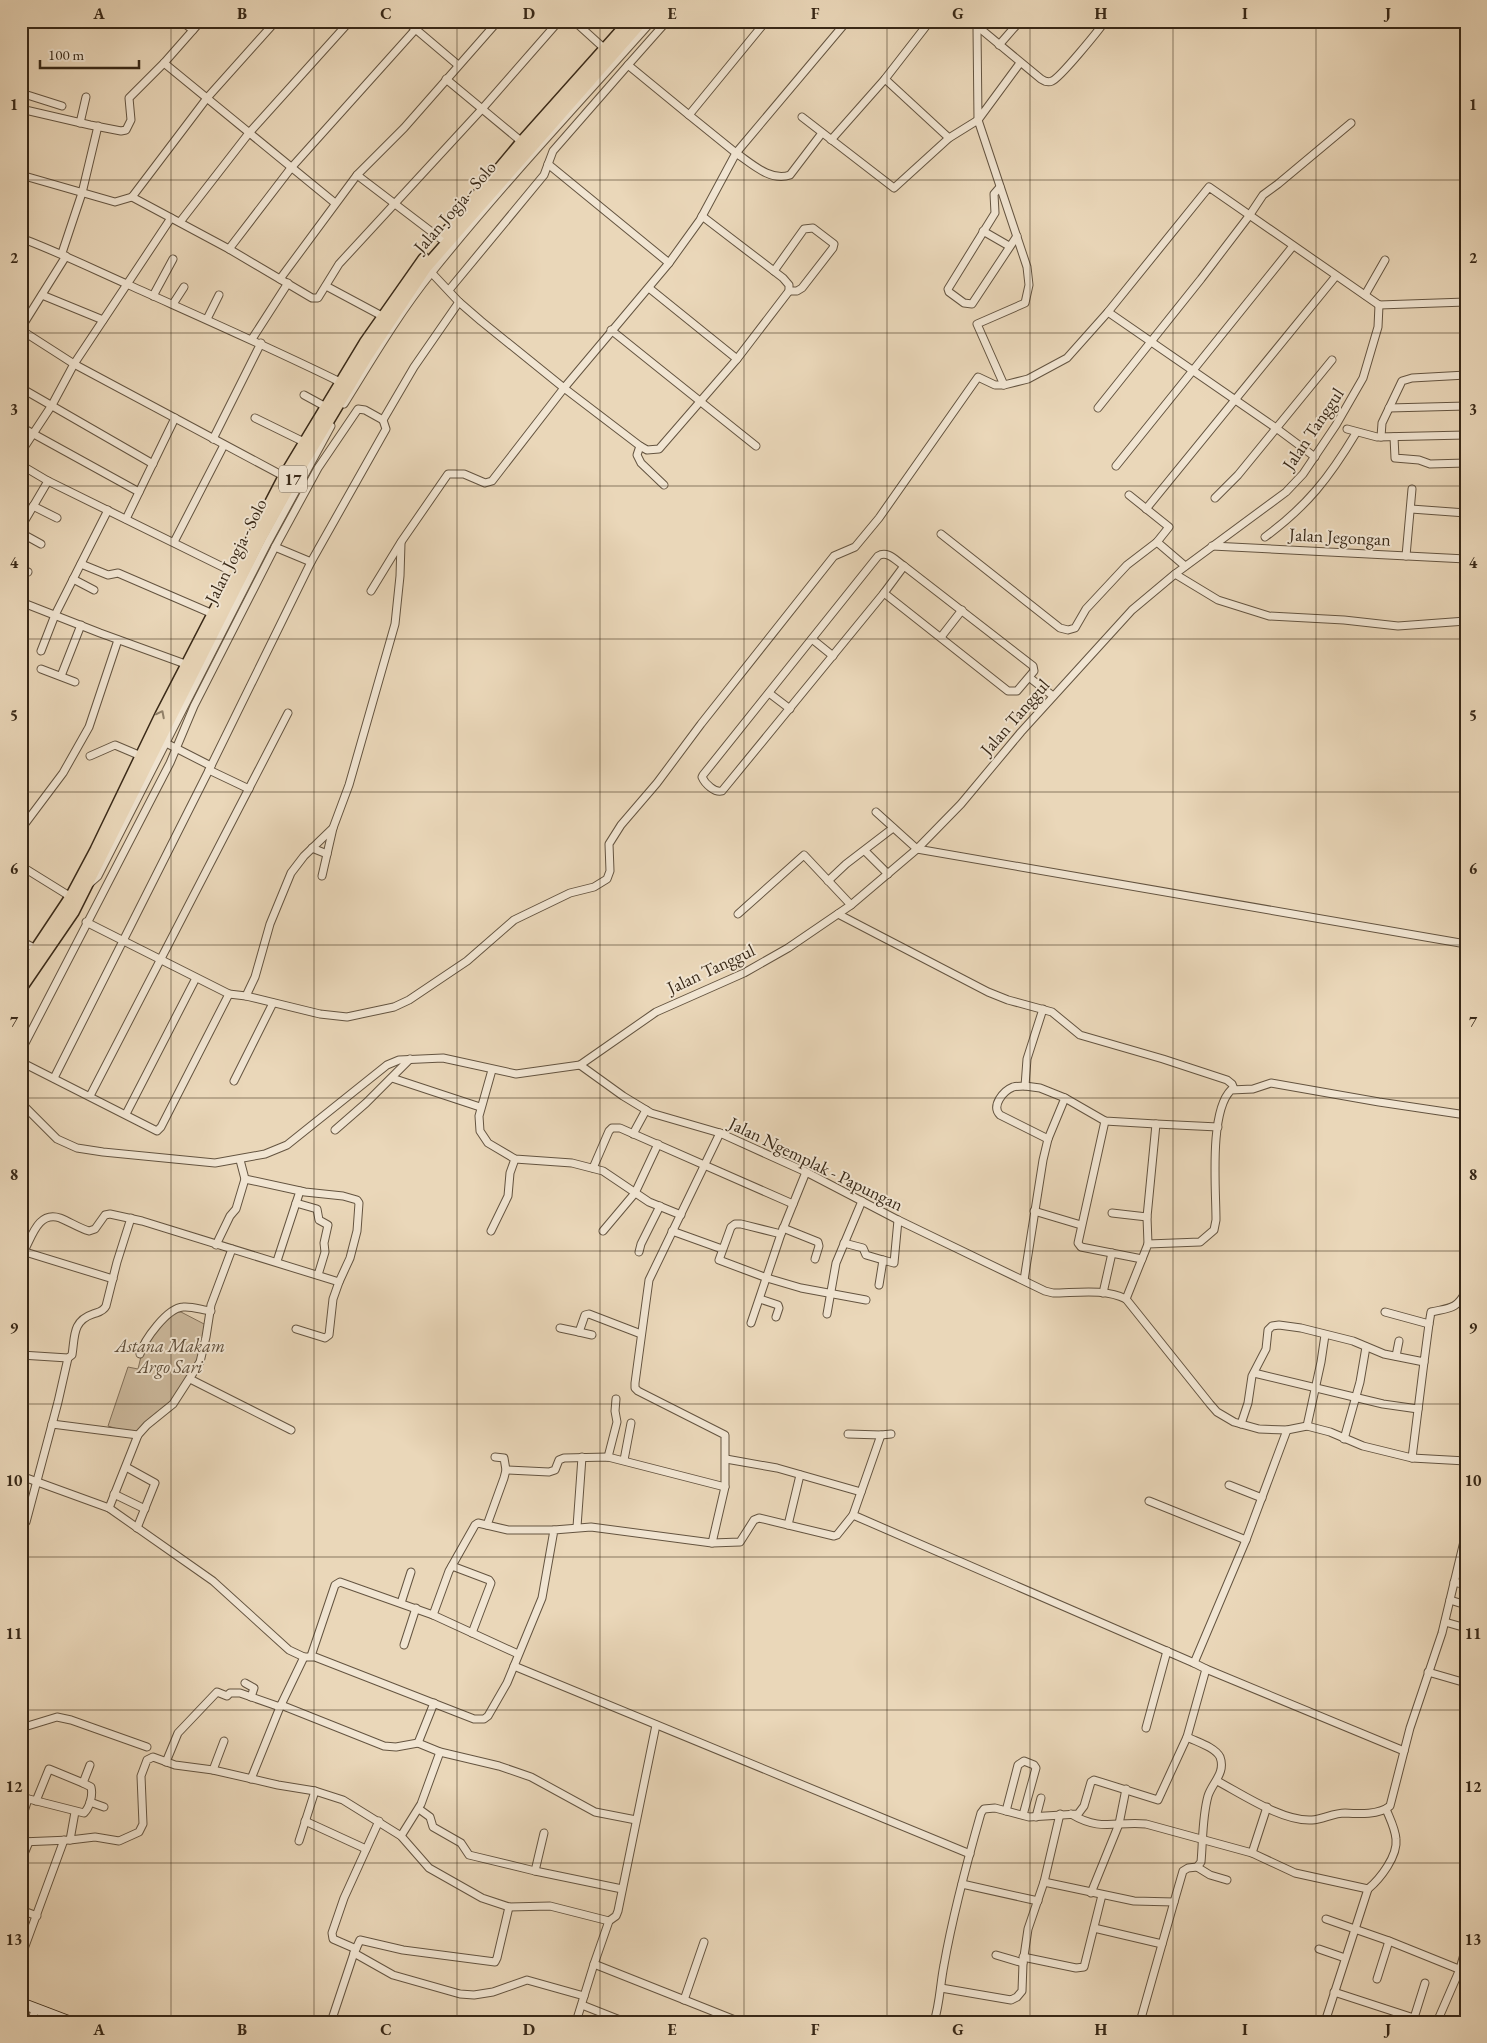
<svg xmlns="http://www.w3.org/2000/svg" width="1487" height="2043" font-family="'EB Garamond',serif">
	<style>
		.green { fill: #ccb99d; stroke: #82705a }
		.lines { fill: none; stroke-linecap: round; stroke-linejoin: round }
		.minor-casing { stroke: #645440; stroke-width: 9 }
		.secondary-casing { stroke: #382817; stroke-width: 12 }
		.trunk-casing { stroke: #382817; stroke-width: 14 }
		.minor { stroke: #f1e5d2; stroke-width: 7 }
		.secondary { stroke: #f1e5d2; stroke-width: 10 }
		.trunk { stroke: #ead7b9; stroke-width: 11 }
		.oneway { stroke: #918068 }
		.grid { fill: none; stroke: #382817; stroke-width: 1; stroke-opacity: 0.55 }
		.labels { text-anchor: middle; stroke-width: 4; stroke-linejoin: round; paint-order: stroke }
		.shield { fill: #f1e5d2; stroke: #70614f; stroke-width: 1 }
		.shield-label { font-size: 16px; font-weight: bold; fill: #382817 }
		.street-label { font-size: 18px; fill: #382817; stroke: #f1e5d2 }
		.park-label { font-size: 18px; font-style: italic; fill: #5d4c38; stroke: #f1e5d2 }
		.neatline { fill: none; stroke: #382817; stroke-width: 2 }
		.grid-label { font-size: 16px; text-anchor: middle; font-weight: bold; fill: #382817 }
	</style>
	<rect width="100%" height="100%" fill="#ead7b9"/>
	<filter id="stains"><feTurbulence type="fractalNoise" baseFrequency=".004" numOctaves="4"/><feColorMatrix values="0 0 0 0 .2 0 0 0 0 .09 0 0 0 0 .02 0 0 0 .5 -.17"/></filter>
	<radialGradient id="worn" r=".72"><stop offset=".6" stop-color="#630" stop-opacity="0"/><stop offset="1" stop-color="#630" stop-opacity=".3"/></radialGradient>
	<path class="green" d="M174,1312H181L206,1325L197,1365L174,1400L137,1435L108,1426L128,1367L138,1369L144,1344Z"/>
	<g class="lines">
		<g class="minor-casing">
			<g id="minor">
				<path d="M181,21L193,30"/>
				<path d="M406,21L458,65"/>
				<path d="M574,21L606,50"/>
				<path d="M667,21L628,65L689,115"/>
				<path d="M971,21L1041,79C1044,81 1048,83 1052,81C1060,78 1099,30 1105,21"/>
				<path d="M977,28L978,120L1020,63"/>
				<path d="M999,45L1020,21"/>
				<path d="M164,63L335,203"/>
				<path d="M446,79L522,142"/>
				<path d="M885,79L949,138"/>
				<path d="M21,93L62,106"/>
				<path d="M21,109L90,125L121,131L126,130L131,120L129,98L164,63L201,21"/>
				<path d="M802,117L894,188L949,138L978,120L1027,267L1029,285L1025,303L977,324L1004,385"/>
				<path d="M80,123L86,97"/>
				<path d="M822,133L790,175C770,182 751,163 736,153L847,21"/>
				<path d="M831,140L885,79L930,21"/>
				<path d="M21,175L115,202L132,197L207,98L276,21"/>
				<path d="M357,175L441,239"/>
				<path d="M1000,187L994,194L995,213L948,289L949,292L964,303L972,304L1017,236"/>
				<path d="M132,197L229,249L312,298H318L339,264L482,109L559,21"/>
				<path d="M180,222L249,133L350,21"/>
				<path d="M983,231L1009,246"/>
				<path d="M21,238C58,252 93,269 129,285C200,317 271,348 340,382"/>
				<path d="M229,249L291,168L423,21"/>
				<path d="M62,253L82,193L98,126"/>
				<path d="M669,263L700,220L736,153L689,115L766,21"/>
				<path d="M429,270L459,302L481,321L564,388L669,263L548,164"/>
				<path d="M774,271L804,229L813,228L834,244L833,248L802,288L797,291H789"/>
				<path d="M280,279L357,175L404,128L498,21"/>
				<path d="M326,286L382,316"/>
				<path d="M649,288L737,359"/>
				<path d="M449,290L544,175L553,151L628,65"/>
				<path d="M42,295L103,320"/>
				<path d="M1365,295L1385,260"/>
				<path d="M153,296L173,259"/>
				<path d="M173,304L184,287"/>
				<path d="M1379,305L1466,302"/>
				<path d="M1108,312L1276,428L1315,457"/>
				<path d="M207,319L219,295"/>
				<path d="M21,328L66,256"/>
				<path d="M21,330L74,364L287,478"/>
				<path d="M611,330L756,446"/>
				<path d="M252,339L288,283"/>
				<path d="M21,388L153,464"/>
				<path d="M304,395L326,407"/>
				<path d="M344,404C372,359 399,313 432,272C502,185 578,104 652,21"/>
				<path d="M1098,408L1201,279L1249,216L1263,195L1278,184L1351,123"/>
				<path d="M1389,408L1466,406"/>
				<path d="M255,418L304,442"/>
				<path d="M21,427L139,492"/>
				<path d="M1347,429L1377,437L1466,435"/>
				<path d="M1381,437L1382,423L1402,381L1412,378L1466,375"/>
				<path d="M1394,437L1395,458L1419,460L1430,464L1466,463"/>
				<path d="M213,439L261,343"/>
				<path d="M640,446L637,455L641,463L664,485"/>
				<path d="M21,452L52,405L74,364L171,218"/>
				<path d="M21,465L48,481L237,574"/>
				<path d="M1116,466L1293,246"/>
				<path d="M1215,498L1238,475L1332,360"/>
				<path d="M33,506L57,518"/>
				<path d="M1146,509L1336,276"/>
				<path d="M1411,509L1466,513"/>
				<path d="M126,519L175,418"/>
				<path d="M21,527L48,481"/>
				<path d="M21,533L41,544"/>
				<path d="M941,534L1060,628L1068,630L1075,628L1086,609L1127,565L1157,542L1169,527L1129,495"/>
				<path d="M1265,537C1307,506 1329,478 1356,433"/>
				<path d="M174,542L224,445"/>
				<path d="M1157,542L1185,566"/>
				<path d="M1212,546L1466,559"/>
				<path d="M275,547L311,562"/>
				<path d="M1406,556L1412,489"/>
				<path d="M81,564L108,575L118,573L213,614"/>
				<path d="M904,566L1033,666L1034,671L1017,691H1008L884,593Z"/>
				<path d="M21,569L28,572"/>
				<path d="M1175,574L1218,600L1269,616L1344,620L1398,626L1466,621"/>
				<path d="M73,579L94,590"/>
				<path d="M371,591L401,542L448,474H464L485,483L492,481L564,388L640,446L647,450L659,449L737,359L789,291V285L783,278L702,216"/>
				<path d="M884,593L722,791C715,793 705,784 702,777L703,775L878,556C888,550 896,561 904,566"/>
				<path d="M21,602L100,633L188,665"/>
				<path d="M941,637L962,610"/>
				<path d="M812,639L833,656"/>
				<path d="M41,651L55,615L108,510"/>
				<path d="M41,669L75,682"/>
				<path d="M61,676L81,625"/>
				<path d="M1030,678L1053,696"/>
				<path d="M769,693L790,709"/>
				<path d="M162,741L211,766"/>
				<path d="M90,756L115,745L141,756"/>
				<path d="M209,770L249,789"/>
				<path d="M876,812L917,849L1466,944"/>
				<path d="M21,829L63,773L89,727L118,640"/>
				<path d="M312,848L327,854"/>
				<path d="M865,851L888,874"/>
				<path d="M21,866L71,897"/>
				<path d="M322,876L333,828"/>
				<path d="M828,881L846,864L893,828"/>
				<path d="M90,883L98,876L268,542L331,426"/>
				<path d="M738,914L804,855L851,905"/>
				<path d="M838,914L988,992L1008,1000L1052,1012L1080,1035L1163,1059L1227,1080L1232,1084L1234,1089"/>
				<path d="M21,941L38,950"/>
				<path d="M229,994L246,996L255,977L270,924L291,873L304,856L333,828L349,785L395,624L400,576L401,543"/>
				<path d="M246,996L320,1014L347,1017L394,1007L409,1000L467,961L514,920L570,893L594,887L607,879L610,871L609,844L621,825L657,783L701,724L834,556L855,547L879,518L978,377L995,385H1004L1028,379L1067,358L1108,312L1209,187L1379,305"/>
				<path d="M1043,1009L1027,1059L1025,1086C1021,1086 1017,1086 1013,1087C1003,1091 991,1106 1000,1115L1048,1139"/>
				<path d="M21,1051L170,763L194,706L275,547L318,468L358,409L365,410L383,420"/>
				<path d="M21,1062L157,1131L161,1127L229,994L86,922"/>
				<path d="M580,1065L656,1012L744,973L788,948L851,905L917,849L961,804L1021,732L1132,610L1175,574L1286,492L1303,474L1336,425L1363,378L1378,327L1379,305"/>
				<path d="M492,1070L479,1116L480,1131L488,1143L515,1159L572,1163L603,1171L649,1202L681,1215"/>
				<path d="M54,1078L208,772L311,562L386,429L383,420L414,367L459,302"/>
				<path d="M392,1078L480,1107"/>
				<path d="M234,1081L273,1003"/>
				<path d="M90,1096L288,713"/>
				<path d="M1065,1098L1105,1121L1156,1124"/>
				<path d="M21,1103L57,1139L77,1148L103,1152L215,1163L265,1154L287,1145L387,1065L399,1060L443,1058L516,1074L580,1065L623,1096L651,1113L720,1133L806,1172L898,1220L1045,1291L1053,1293C1075,1293 1105,1288 1126,1299L1210,1404L1217,1412L1234,1422L1259,1429L1287,1430L1307,1426L1330,1432L1363,1446L1412,1458L1466,1461"/>
				<path d="M126,1114L196,978"/>
				<path d="M1105,1121L1078,1243L1081,1247L1142,1259"/>
				<path d="M335,1130L366,1103L410,1059"/>
				<path d="M633,1134L646,1110"/>
				<path d="M240,1160L245,1179L305,1192L343,1196L357,1200L359,1203L357,1231L350,1258L339,1282L333,1299L329,1335L325,1338L296,1329"/>
				<path d="M593,1168L609,1131L612,1128H620L793,1204"/>
				<path d="M296,1203L317,1209L319,1220L328,1225L324,1243L325,1252L318,1275"/>
				<path d="M1034,1211L1081,1225"/>
				<path d="M1112,1213L1147,1217"/>
				<path d="M783,1228L818,1242L819,1246L815,1259"/>
				<path d="M491,1231L508,1196L510,1173L515,1159"/>
				<path d="M603,1231L635,1193L658,1144"/>
				<path d="M672,1231L722,1249"/>
				<path d="M781,1234L741,1224H735L731,1227L719,1260L767,1278L801,1288L866,1300"/>
				<path d="M844,1243L863,1248L866,1255L883,1260"/>
				<path d="M1148,1244L1147,1217L1156,1124L1218,1127"/>
				<path d="M216,1245L230,1216L236,1209L245,1179"/>
				<path d="M22,1251L113,1279"/>
				<path d="M639,1252L641,1244L660,1206"/>
				<path d="M21,1256C31,1242 36,1210 60,1218C70,1222 79,1228 89,1231L95,1229L105,1215L110,1214L142,1221L339,1282"/>
				<path d="M277,1261L300,1191"/>
				<path d="M1024,1280L1043,1160L1048,1139L1065,1098L1040,1088L1025,1086"/>
				<path d="M879,1285L883,1260L894,1263L898,1220"/>
				<path d="M1103,1293L1112,1253"/>
				<path d="M760,1299L778,1305L779,1308L776,1317"/>
				<path d="M1126,1299L1148,1244L1200,1242L1214,1230L1216,1220C1216,1189 1209,1112 1231,1090L1253,1089L1271,1083L1379,1102L1466,1115"/>
				<path d="M827,1314L836,1263L862,1201"/>
				<path d="M751,1323L781,1234L806,1172"/>
				<path d="M1429,1324L1431,1312C1448,1308 1457,1310 1466,1291"/>
				<path d="M560,1328L579,1332L585,1315L589,1314L641,1334"/>
				<path d="M579,1332L592,1335"/>
				<path d="M140,1354C144,1340 167,1308 183,1307C192,1306 202,1310 211,1311"/>
				<path d="M21,1355L68,1358L72,1355C75,1337 72,1321 93,1314C98,1312 103,1312 106,1306L117,1262L131,1218"/>
				<path d="M1396,1356L1399,1341"/>
				<path d="M1254,1373L1383,1404L1418,1409"/>
				<path d="M190,1379L291,1430"/>
				<path d="M52,1424L138,1435"/>
				<path d="M1241,1424L1248,1403L1252,1376L1266,1349L1268,1330L1272,1326L1279,1325L1301,1328L1353,1341L1384,1354L1424,1362L1429,1324L1385,1312"/>
				<path d="M1307,1426L1321,1362L1325,1335"/>
				<path d="M848,1434L881,1435L891,1434"/>
				<path d="M881,1435L853,1515L1194,1663"/>
				<path d="M1344,1439L1360,1382L1366,1347"/>
				<path d="M608,1457L617,1422L615,1411L616,1399"/>
				<path d="M1412,1458L1424,1362"/>
				<path d="M726,1459L777,1468L861,1492"/>
				<path d="M624,1460L631,1423"/>
				<path d="M126,1467L155,1483L137,1528"/>
				<path d="M506,1470L549,1472L555,1470L559,1460L564,1458L608,1457L725,1487"/>
				<path d="M21,1476L109,1508L213,1581L289,1650L304,1657H315L474,1719H484L488,1716L507,1683L542,1598L554,1530L591,1527L712,1543L725,1487V1435L638,1391L635,1388V1383L649,1280L720,1133"/>
				<path d="M1229,1485L1262,1498"/>
				<path d="M114,1494L145,1509"/>
				<path d="M1149,1501L1246,1540"/>
				<path d="M109,1508L138,1435L147,1425L173,1404L200,1362L206,1337L211,1305L232,1249"/>
				<path d="M26,1522L58,1402L68,1358"/>
				<path d="M487,1525L504,1478L506,1470L504,1458L495,1457"/>
				<path d="M788,1525L800,1475"/>
				<path d="M577,1527L582,1457"/>
				<path d="M712,1543L740,1542L754,1520L759,1518L834,1536L837,1535L853,1515"/>
				<path d="M452,1566L489,1580L491,1583L472,1633"/>
				<path d="M1454,1582L1466,1585"/>
				<path d="M1450,1600L1466,1605"/>
				<path d="M401,1603L411,1572"/>
				<path d="M433,1615L449,1571L475,1525L478,1523L508,1530H554"/>
				<path d="M1445,1622L1466,1628"/>
				<path d="M404,1645L416,1608"/>
				<path d="M311,1656L335,1585L340,1582L433,1615L518,1654"/>
				<path d="M514,1666L970,1854"/>
				<path d="M1206,1669L1404,1751"/>
				<path d="M1428,1672L1466,1683"/>
				<path d="M245,1683L254,1688L251,1697"/>
				<path d="M281,1705L384,1746L396,1747L418,1743L440,1752L499,1766L531,1777L595,1812L636,1820"/>
				<path d="M21,1728L57,1717L71,1720L147,1747"/>
				<path d="M1146,1728L1167,1651"/>
				<path d="M418,1743L434,1703"/>
				<path d="M166,1762L178,1733L217,1692L227,1696L230,1693H240L280,1707"/>
				<path d="M213,1770L224,1741"/>
				<path d="M251,1779L280,1707L304,1657"/>
				<path d="M1217,1781C1242,1794 1283,1822 1312,1820C1323,1819 1334,1813 1345,1813C1359,1814 1379,1815 1390,1806L1410,1728L1442,1633L1466,1533"/>
				<path d="M21,1797L84,1813C90,1807 93,1795 91,1787L83,1783L90,1765"/>
				<path d="M36,1801L49,1769L83,1783"/>
				<path d="M90,1802L104,1807"/>
				<path d="M419,1809L430,1817L433,1827L461,1843L469,1855L535,1871"/>
				<path d="M1006,1811L1018,1765L1024,1761L1034,1765L1036,1768L1023,1815"/>
				<path d="M1071,1814C1101,1832 1115,1821 1146,1824L1252,1853L1295,1873L1368,1889L1325,2022"/>
				<path d="M1036,1817L1041,1798"/>
				<path d="M21,1821L28,1799"/>
				<path d="M305,1821L366,1849"/>
				<path d="M544,1833L535,1871L622,1889"/>
				<path d="M401,1836L421,1804L440,1752"/>
				<path d="M70,1840L75,1812"/>
				<path d="M299,1841L315,1791"/>
				<path d="M21,1842L70,1840L95,1837L119,1841L139,1832L143,1824L141,1776L147,1760L153,1757L175,1765L213,1770L278,1785L315,1791L343,1800L401,1836L429,1868L482,1898L509,1907L550,1906L609,1921"/>
				<path d="M1252,1853L1267,1807"/>
				<path d="M21,1861L29,1842"/>
				<path d="M1197,1867L1210,1875L1227,1880"/>
				<path d="M1044,1882L1134,1901L1174,1902L1183,1871L1188,1868L1197,1867L1201,1862C1203,1841 1202,1818 1208,1796C1212,1783 1226,1773 1220,1757C1215,1747 1197,1742 1187,1737"/>
				<path d="M962,1884L1038,1901"/>
				<path d="M1368,1889C1380,1879 1398,1856 1396,1839C1395,1828 1390,1819 1386,1809"/>
				<path d="M1091,1893L1119,1824L1126,1789"/>
				<path d="M21,1910L37,1916"/>
				<path d="M1326,1919L1389,1941L1466,1972"/>
				<path d="M1094,1928L1162,1944"/>
				<path d="M356,1949L333,1939L332,1933L344,1898L379,1821"/>
				<path d="M1319,1949L1345,1958"/>
				<path d="M354,1953L393,1975L460,1994L474,1995L493,1992L527,1980L584,1996"/>
				<path d="M996,1955L1023,1963"/>
				<path d="M21,1957L64,1840"/>
				<path d="M1023,1957L1076,1968L1084,1967L1102,1895"/>
				<path d="M594,1964L609,1921L616,1916L618,1911L656,1725"/>
				<path d="M1377,1979L1389,1941"/>
				<path d="M941,1988L1011,2000L1017,1997L1022,1991L1023,1963L1028,1929L1044,1882L1060,1814"/>
				<path d="M1334,1992L1426,2022"/>
				<path d="M684,2000L704,1942"/>
				<path d="M582,2005L625,2022"/>
				<path d="M1414,2018L1425,1983"/>
				<path d="M32,2022L35,2008"/>
				<path d="M331,2022L354,1953L360,1940L403,1950L495,1962L497,1958L509,1907"/>
				<path d="M576,2022L594,1964L740,2022"/>
				<path d="M934,2022C940,2003 940,1985 944,1965C953,1914 967,1862 981,1813L984,1809L995,1808L1029,1817L1078,1814L1084,1806L1091,1782L1094,1780L1158,1800L1187,1737L1206,1669L1194,1663L1246,1540L1287,1430"/>
				<path d="M1140,2022L1174,1902"/>
				<path d="M1437,2022L1460,1969L1466,1947"/>
			</g>
		</g>
		<g class="secondary-casing">
			<path id="secondary" d="M21,2003L71,2022"/>
		</g>
		<g class="trunk-casing">
			<g id="trunk">
				<path d="M446,233L522,142L630,21"/>
				<path d="M21,972L71,897L96,850L161,715L284,477L365,343L424,259"/>
				<path d="M21,988L73,912L261,537L292,481L367,356L426,267L642,21"/>
			</g>
		</g>
		<use href="#minor" class="minor"/>
		<use href="#secondary" class="secondary"/>
		<use href="#trunk" class="trunk"/>
	</g>
	<defs><path id="oneway-chevron" d="M-2-3.5L2.5 0L-2 3.5" fill="none" stroke-width="1.6" stroke-linecap="round" stroke-linejoin="round" transform="scale(1.25)"/></defs>
	<use class="oneway" href="#oneway-chevron" transform="translate(161 714) rotate(-63)"/>
	<path class="grid" d="M171,21V2022M314,21V2022M457,21V2022M600,21V2022M744,21V2022M887,21V2022M1030,21V2022M1173,21V2022M1316,21V2022M21,180H1466M21,333H1466M21,486H1466M21,639H1466M21,792H1466M21,945H1466M21,1098H1466M21,1251H1466M21,1404H1466M21,1557H1466M21,1710H1466M21,1863H1466"/>
	<g class="labels">
		<rect class="shield" x="279" y="465.5" width="28" height="27" rx="4"/>
		<g class="shield-label">
			<text x="293" y="485">17</text>
		</g>
		<g class="street-label">
			<text transform="translate(455 207) rotate(-49)" y="6">Jalan Jogja - Solo</text>
			<text transform="translate(1313 429) rotate(-56)" y="6">Jalan Tanggul</text>
			<text transform="translate(1340 537) rotate(3)" y="6">Jalan Jegongan</text>
			<text transform="translate(236 551) rotate(-63)" y="6">Jalan Jogja - Solo</text>
			<text transform="translate(1015 717) rotate(-49)" y="6">Jalan Tanggul</text>
			<text transform="translate(711 969) rotate(-25)" y="6">Jalan Tanggul</text>
			<text transform="translate(816 1164) rotate(26)" y="6">Jalan Ngemplak - Papungan</text>
		</g>
		<g class="park-label">
			<text x="170" y="1352">Astana Makam<tspan x="170" dy="21">Argo Sari</tspan></text>
		</g>
	</g>
	<rect width="1487" height="2043" fill="none" stroke="#ead7b9" stroke-width="55"/>
	<path d="M40 60v8h99v-8" fill="none" stroke="#382817" stroke-width="2.5"/>
	<text x="48" y="60" font-size="15" fill="#382817" stroke="#f1e5d2" stroke-width="4" paint-order="stroke">100 m</text>
	<rect x="28" y="28" width="1432" height="1988" class="neatline"/>
	<g class="grid-label">
		<text x="99" y="19">A</text>
		<text x="242" y="19">B</text>
		<text x="386" y="19">C</text>
		<text x="529" y="19">D</text>
		<text x="672" y="19">E</text>
		<text x="815" y="19">F</text>
		<text x="958" y="19">G</text>
		<text x="1101" y="19">H</text>
		<text x="1245" y="19">I</text>
		<text x="1388" y="19">J</text>
		<text x="14" y="110">1</text>
		<text x="1473" y="110">1</text>
		<text x="14" y="263">2</text>
		<text x="1473" y="263">2</text>
		<text x="14" y="415">3</text>
		<text x="1473" y="415">3</text>
		<text x="14" y="568">4</text>
		<text x="1473" y="568">4</text>
		<text x="14" y="721">5</text>
		<text x="1473" y="721">5</text>
		<text x="14" y="874">6</text>
		<text x="1473" y="874">6</text>
		<text x="14" y="1027">7</text>
		<text x="1473" y="1027">7</text>
		<text x="14" y="1180">8</text>
		<text x="1473" y="1180">8</text>
		<text x="14" y="1333">9</text>
		<text x="1473" y="1333">9</text>
		<text x="14" y="1486">10</text>
		<text x="1473" y="1486">10</text>
		<text x="14" y="1639">11</text>
		<text x="1473" y="1639">11</text>
		<text x="14" y="1792">12</text>
		<text x="1473" y="1792">12</text>
		<text x="14" y="1945">13</text>
		<text x="1473" y="1945">13</text>
		<text x="99" y="2035">A</text>
		<text x="242" y="2035">B</text>
		<text x="386" y="2035">C</text>
		<text x="529" y="2035">D</text>
		<text x="672" y="2035">E</text>
		<text x="815" y="2035">F</text>
		<text x="958" y="2035">G</text>
		<text x="1101" y="2035">H</text>
		<text x="1245" y="2035">I</text>
		<text x="1388" y="2035">J</text>
	</g>
	<rect width="100%" height="100%" filter="url(#stains)"/>
	<rect width="100%" height="100%" fill="url(#worn)"/>
</svg>
